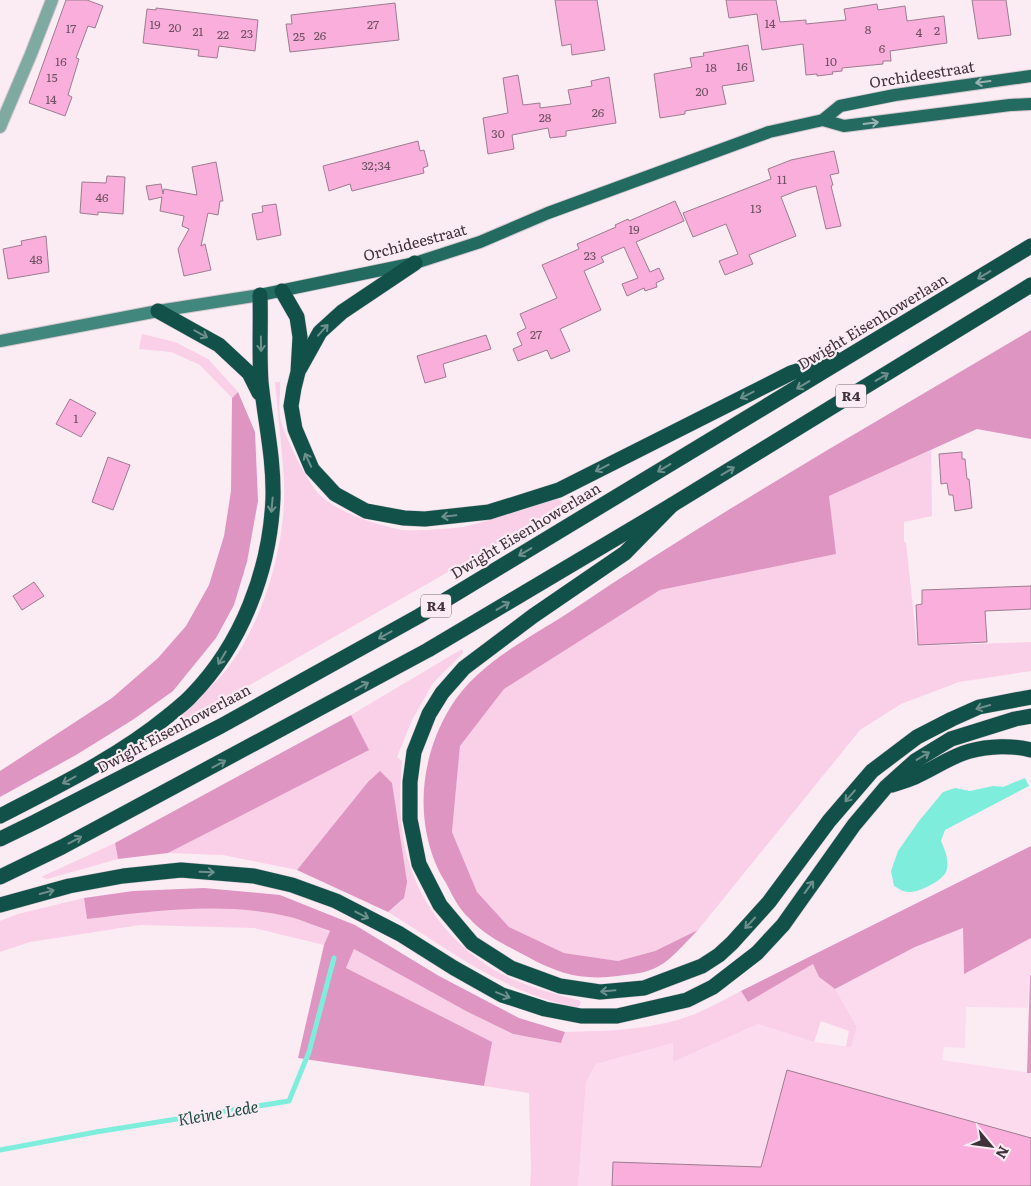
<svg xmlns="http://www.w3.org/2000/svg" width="1031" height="1186" font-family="Literata,serif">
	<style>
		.built { fill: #fddbef }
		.green { fill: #facfe8 }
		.forest { fill: #de95c2 }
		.water { fill: #7feddc }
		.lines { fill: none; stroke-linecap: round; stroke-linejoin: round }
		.stream { stroke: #7feddc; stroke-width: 5 }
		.building { fill: #faaedc; stroke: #9c7c8f }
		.street-casing { stroke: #d5c7cf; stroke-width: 14 }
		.secondary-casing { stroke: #d5c7cf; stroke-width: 14 }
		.primary-casing { stroke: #d5c7cf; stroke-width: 14 }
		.highway-casing { stroke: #d5c7cf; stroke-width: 16 }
		.street { stroke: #7faaa2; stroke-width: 12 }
		.secondary { stroke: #42877d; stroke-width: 12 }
		.primary { stroke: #236b61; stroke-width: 12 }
		.highway { stroke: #125149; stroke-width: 15 }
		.oneway { stroke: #9ab2b2 }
		.oneway2 { stroke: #6f8f8d }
		.labels { text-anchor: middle; stroke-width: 4.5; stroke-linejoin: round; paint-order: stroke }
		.number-label { font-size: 12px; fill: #6e5162 }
		.shield { fill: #fbecf4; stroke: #776a72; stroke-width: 1 }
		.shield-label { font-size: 14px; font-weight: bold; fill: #3f323a }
		.street-label { font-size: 15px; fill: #3f323a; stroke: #fbecf4 }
		.water-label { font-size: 16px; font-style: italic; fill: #1c4d46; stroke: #fbecf4 }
	</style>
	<rect width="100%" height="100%" fill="#fbecf4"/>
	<path class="built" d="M963,928L964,973L1031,938V975H1029L1028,1008L966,1007L965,1048L944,1047L942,1060L1031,1073V1186H578L586,1082L596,1064L673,1043V1062L758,1024L814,1042L851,1047L857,1027L835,989L915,947Z"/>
	<g class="green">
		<path d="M142,334L175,342L208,359L238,392L232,398L200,365L171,352L139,349Z"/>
		<path d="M275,382H280C281,394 278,405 280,417C284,436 308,485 322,497C338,512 381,527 403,530C414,531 456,529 467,526C498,519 528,507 559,499L562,502V507L183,723L179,716C193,705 222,677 232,662C266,614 287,539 284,481C282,448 278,415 275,382Z"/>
		<path d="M931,450L932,516L904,522V542H906L917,646L1031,642V671L959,682L901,704L860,730L698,930L655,951L618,961L564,953L509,927L477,892L452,832L460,746L504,689L660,590L835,554L829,496Z"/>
		<path d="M462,649L463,653L433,683L412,720L397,757L402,761C399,795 399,834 410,866C426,915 465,958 512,979C534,988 557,995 581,1001L579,1007C508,996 448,949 388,912C393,907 403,902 404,896C412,871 382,804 373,777L297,870L223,855L168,853L368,750L351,715Z"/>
		<path d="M115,843L118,859L47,879L41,877Z"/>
		<path d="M84,898L87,919C154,911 224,900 290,917C304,920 317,927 330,932L324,945L254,928L140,925L30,942L0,952V921L18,914Z"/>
		<path d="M354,949L461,1008L513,1034L561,1043L565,1032C609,1031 654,1030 695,1014C711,1007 726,999 741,991L748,1002L813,964L819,977L835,989L857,1027L851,1047H846L849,1031L821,1021L814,1042L758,1024L673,1062V1043L596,1064L586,1082L578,1186H530L531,1168L529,1093L484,1086L491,1042L346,968Z"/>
	</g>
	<g class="forest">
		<path d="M1031,330V439L977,429L829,496L836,554L660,590L504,689L460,746L452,832L477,892L509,927L564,953L618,961L655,951L698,930C689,939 670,961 659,966C649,972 636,974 625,975C587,981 562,976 528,957C507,946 485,936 469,918C459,909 452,895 446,883C442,877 438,870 435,862C415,812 422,754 450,708C477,662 531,638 574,609C722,509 878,421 1031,330Z"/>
		<path d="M238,392L255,432L258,501L247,562L234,605L216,638L173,691L134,719L76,755L0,797V771L112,698L158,658L186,626L209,585L224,536L231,491L232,398Z"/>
		<path d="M351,715L369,750L168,853L118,859L115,843Z"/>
		<path d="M380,771L392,783L407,882L404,898L388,912L297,870L368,782Z"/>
		<path d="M1031,846V938L964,974L963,928L915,947L835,989L819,977L813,964L748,1002L741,991Z"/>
		<path d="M204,888L280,895L355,925L439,976L519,1018L565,1032L561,1043L513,1034L466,1011L354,949L346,968L492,1042L484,1086L298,1058L324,945L330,931C317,927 303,920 290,917C223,901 154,911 87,919L84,898L133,891Z"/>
		<path d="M1030,975H1031V1073H1027Z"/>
	</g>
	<path class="water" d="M1025,778L1029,786L945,830L941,841C945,850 950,861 946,872C942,881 918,893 908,892C903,892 898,888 894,886L891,871L898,851L919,821L943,792L955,788L970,791L993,786L1003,787Z"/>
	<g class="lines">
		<path class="stream" d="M0,1150L96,1132L289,1101L309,1052L334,958"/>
	</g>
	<g class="building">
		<path d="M66,0H87L103,6L95,28L88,26L76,58L79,59L68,95L72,97L65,116L29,103Z"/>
		<path d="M555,0H597L605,50L572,55L571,44L562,46Z"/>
		<path d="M726,0H776L780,22L806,20V24L846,20L844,9L877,4L878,10L905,6L907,21L944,16L947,43L890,51L891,61H883V64L842,68V71L832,72L833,74L817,76V74L806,75L803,44L762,50L757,14L729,18Z"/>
		<path d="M972,0H1006L1011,35L978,39Z"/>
		<path d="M395,3L399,40L290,52L286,24H292L291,15Z"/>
		<path d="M156,8L258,20L255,51L219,46L217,58L198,56L199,50L143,43L147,9L156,10Z"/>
		<path d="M748,45L754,81L722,86L726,104L685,111V114L660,118L654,74L692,67L690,58L704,56L703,53Z"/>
		<path d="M518,75L523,105L540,103V108L571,104L568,90L592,86L591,81L609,77L616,123L566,131V136L550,138L548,128L512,135L514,149L488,154L483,118L508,113L503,78Z"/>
		<path d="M418,141L420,151L424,150L428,166L423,168L424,173L352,191L350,184L329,191L323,166Z"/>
		<path d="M834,151L839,173L830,175L833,185L831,186L841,226L826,229L816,186L799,190L781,197L796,236L749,255L753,264L725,275L719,261L738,254L726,224L693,237L683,213L771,179L768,169L791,160Z"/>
		<path d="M216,162L223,201H220L218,215L208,213L201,246L205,244L211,270L184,276L178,249L189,229L182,226L184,216L160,211L162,197L149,200L146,186L161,184L163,194L164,189L197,195L192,167Z"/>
		<path d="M107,176L125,177L123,214L98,212V215L80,213L82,182L106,183Z"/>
		<path d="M675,201L684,221L636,242L650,272L659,268L664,279L656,283L657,287L645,291L644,288L627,296L622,284L638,278L624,247L601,257L604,262L584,271L601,310L560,329L570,351L551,359L547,350L518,361L513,349L522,345L517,333L526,328L520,314L557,298L542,265L579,249L577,244L616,227L615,225L628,219L629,221Z"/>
		<path d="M276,204L281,235L257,240L252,214L263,212L262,206Z"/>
		<path d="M46,236L49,272L8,279L3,249L22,245L21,241Z"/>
		<path d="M486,335L491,349L443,364L446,377L425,383L417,356Z"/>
		<path d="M70,399L96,413L81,437L56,424Z"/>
		<path d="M962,452V459H965L967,479H969L972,508L955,511L953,495H949L947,483L941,484L939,454Z"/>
		<path d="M108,457L130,465L113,510L92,502Z"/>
		<path d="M34,582L44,596L22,610L13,596Z"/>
		<path d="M1031,586V609L985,611L987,642L918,645L916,605L922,604V590Z"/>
		<path d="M787,1070L1031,1138V1186H612L613,1162L761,1167Z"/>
	</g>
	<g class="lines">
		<g class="street-casing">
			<path id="street" d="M0,127L31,54L52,0"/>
		</g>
		<g class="secondary-casing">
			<path id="secondary" d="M0,341L158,311L260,295"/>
		</g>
		<g class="primary-casing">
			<g id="primary">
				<path d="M823,120L844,126L1010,105L1031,104"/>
				<path d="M260,295L415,263L480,242L548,213L769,132L823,120L840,106L895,95L1031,76"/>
			</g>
		</g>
		<g class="highway-casing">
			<g id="highway">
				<path d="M282,291L297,317L300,337L298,372L294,388L291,406L295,429L312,469L335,494L366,511L404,518L425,519L489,512L559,490L791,373L835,359"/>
				<path d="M158,311L219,345L249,373L259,393"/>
				<path d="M300,368L320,332L342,312L415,263"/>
				<path d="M672,505L625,553L533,616L464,668L442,693L429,714L414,752L410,782V819L419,864L440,905L472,943L511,968L560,986L600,992L644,988L702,966L719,955L732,943L769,902L829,821L872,771L917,737L952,719L979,707L1031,697"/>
				<path d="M892,785C900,782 909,780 917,776C935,768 951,756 970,751C988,746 1013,745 1031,750"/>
				<path d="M0,816C58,786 118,757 168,716C176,709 185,703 191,696C242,644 270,570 273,498C274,458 265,421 261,382C259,353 261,323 260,295"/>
				<path d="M0,839L35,822L221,726L419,616L1031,246"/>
				<path d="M0,877L62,847L428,650L672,505L1031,285"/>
				<path d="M0,905L69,886L123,876L181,870L254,876L292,885L336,901L400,934L454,968L502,995L545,1009L581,1016H617L687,1000L713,987L757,953L783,925L854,825L886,787L915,761L951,739L1015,719L1031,716"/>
			</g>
		</g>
		<use href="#street" class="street"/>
		<use href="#secondary" class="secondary"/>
		<use href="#primary" class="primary"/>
		<use href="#highway" class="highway"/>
	</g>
	<defs><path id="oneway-shaft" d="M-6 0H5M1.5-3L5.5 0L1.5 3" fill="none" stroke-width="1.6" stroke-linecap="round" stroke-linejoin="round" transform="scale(1.25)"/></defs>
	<g class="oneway">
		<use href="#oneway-shaft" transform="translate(983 82) rotate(173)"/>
		<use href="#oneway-shaft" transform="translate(871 123) rotate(-7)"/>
	</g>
	<g class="oneway2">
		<use href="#oneway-shaft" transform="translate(984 275) rotate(149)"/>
		<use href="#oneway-shaft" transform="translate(323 330) rotate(-48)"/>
		<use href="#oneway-shaft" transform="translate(201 334) rotate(29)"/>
		<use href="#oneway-shaft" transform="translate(261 344) rotate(89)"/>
		<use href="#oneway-shaft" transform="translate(882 377) rotate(-31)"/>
		<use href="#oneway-shaft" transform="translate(803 385) rotate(149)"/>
		<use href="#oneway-shaft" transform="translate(747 395) rotate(153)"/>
		<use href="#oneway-shaft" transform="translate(308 460) rotate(-115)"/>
		<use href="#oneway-shaft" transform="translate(602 468) rotate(153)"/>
		<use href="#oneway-shaft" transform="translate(664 468) rotate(149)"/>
		<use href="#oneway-shaft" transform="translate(728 471) rotate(-31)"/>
		<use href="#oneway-shaft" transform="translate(272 505) rotate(95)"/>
		<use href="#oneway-shaft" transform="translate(449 516) rotate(174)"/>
		<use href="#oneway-shaft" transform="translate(525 552) rotate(149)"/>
		<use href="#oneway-shaft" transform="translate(503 606) rotate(-31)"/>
		<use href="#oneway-shaft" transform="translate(385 635) rotate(151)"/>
		<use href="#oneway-shaft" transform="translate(222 658) rotate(121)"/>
		<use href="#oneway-shaft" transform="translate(362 686) rotate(-29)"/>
		<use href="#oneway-shaft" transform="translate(983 707) rotate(164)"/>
		<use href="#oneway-shaft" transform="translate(923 756) rotate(-31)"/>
		<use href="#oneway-shaft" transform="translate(219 764) rotate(-28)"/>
		<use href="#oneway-shaft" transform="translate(69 780) rotate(151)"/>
		<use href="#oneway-shaft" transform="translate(850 796) rotate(131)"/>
		<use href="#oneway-shaft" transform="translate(75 840) rotate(-28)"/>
		<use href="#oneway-shaft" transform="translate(207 872) rotate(2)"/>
		<use href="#oneway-shaft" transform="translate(809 887) rotate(-54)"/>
		<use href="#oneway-shaft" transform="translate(47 892) rotate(-15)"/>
		<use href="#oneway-shaft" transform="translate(362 915) rotate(27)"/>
		<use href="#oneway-shaft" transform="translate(750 923) rotate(133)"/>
		<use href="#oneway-shaft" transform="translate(608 991) rotate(175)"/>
		<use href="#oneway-shaft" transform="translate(503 995) rotate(22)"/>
	</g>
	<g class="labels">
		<g class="number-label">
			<text x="770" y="28">14</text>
			<text x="155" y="29">19</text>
			<text x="373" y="29">27</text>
			<text x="175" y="32">20</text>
			<text x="71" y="33">17</text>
			<text x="868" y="34">8</text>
			<text x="937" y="35">2</text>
			<text x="198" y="36">21</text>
			<text x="919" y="37">4</text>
			<text x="247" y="38">23</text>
			<text x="223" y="39">22</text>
			<text x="320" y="40">26</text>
			<text x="299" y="41">25</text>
			<text x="882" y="53">6</text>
			<text x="61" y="66">16</text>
			<text x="831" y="66">10</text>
			<text x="742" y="71">16</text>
			<text x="711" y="72">18</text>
			<text x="52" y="82">15</text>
			<text x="702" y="96">20</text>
			<text x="51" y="104">14</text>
			<text x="598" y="117">26</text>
			<text x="545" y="122">28</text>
			<text x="498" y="138">30</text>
			<text x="376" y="170">32;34</text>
			<text x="782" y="184">11</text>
			<text x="102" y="202">46</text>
			<text x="756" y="213">13</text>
			<text x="634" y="234">19</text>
			<text x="590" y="260">23</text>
			<text x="36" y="264">48</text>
			<text x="536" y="339">27</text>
			<text x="76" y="423">1</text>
		</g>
		<g class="shield">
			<rect x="836" y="384.5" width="30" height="23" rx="4"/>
			<rect x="421" y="594.5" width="30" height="23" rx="4"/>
		</g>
		<g class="shield-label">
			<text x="851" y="401">R4</text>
			<text x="436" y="611">R4</text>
		</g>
		<g class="street-label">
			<text transform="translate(922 75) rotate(-9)" y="5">Orchideestraat</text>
			<text transform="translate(415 243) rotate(-15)" y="5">Orchideestraat</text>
			<text transform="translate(873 322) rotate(-31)" y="5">Dwight Eisenhowerlaan</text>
			<text transform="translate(526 531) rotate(-31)" y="5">Dwight Eisenhowerlaan</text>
			<text transform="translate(174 729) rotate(-28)" y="5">Dwight Eisenhowerlaan</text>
		</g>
		<g class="water-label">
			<text transform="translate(218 1113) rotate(-10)" y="6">Kleine Lede</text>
		</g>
	</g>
	<g transform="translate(991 1146) rotate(119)" stroke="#fbecf4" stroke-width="4" paint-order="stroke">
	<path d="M0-4L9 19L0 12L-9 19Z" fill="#3f323a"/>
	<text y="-8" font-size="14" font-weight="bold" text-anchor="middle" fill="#3f323a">N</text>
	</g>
</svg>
